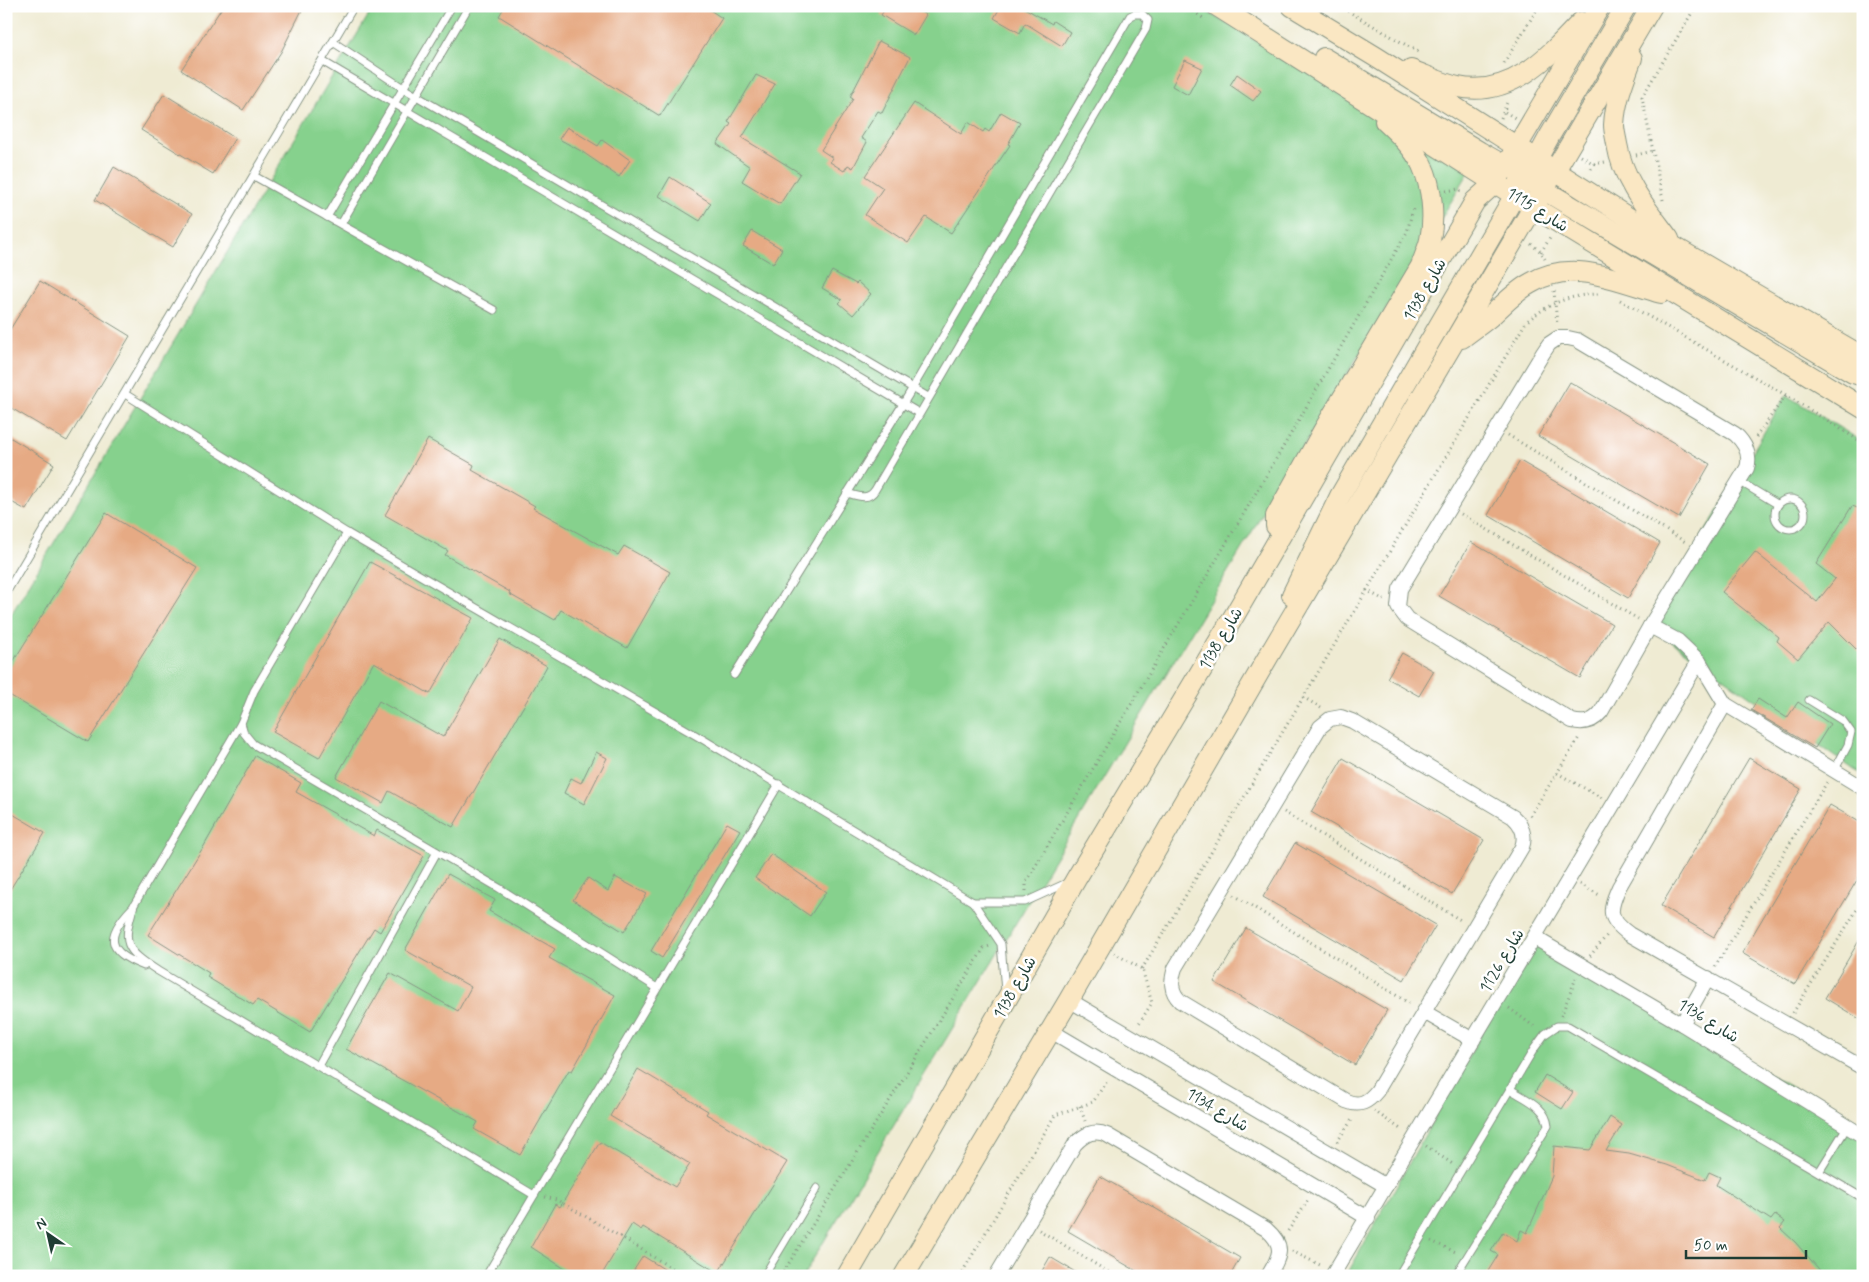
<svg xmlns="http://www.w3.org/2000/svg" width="1869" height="1282" font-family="Mynerve,'Playpen Sans Arabic',sans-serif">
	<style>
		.green { fill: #86d18d; stroke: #528760 }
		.building { fill: #e6aa84 }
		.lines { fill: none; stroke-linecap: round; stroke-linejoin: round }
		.lane-casing { stroke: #879484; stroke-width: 9 }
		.street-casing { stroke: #879484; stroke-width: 16 }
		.secondary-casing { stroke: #879484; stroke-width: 22 }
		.path { stroke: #879484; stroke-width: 3; stroke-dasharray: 1 4; stroke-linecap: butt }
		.lane { stroke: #fff; stroke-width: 7 }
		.street { stroke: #fff; stroke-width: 14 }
		.secondary { stroke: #fae7c3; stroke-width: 20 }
		.labels { text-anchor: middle; stroke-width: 5; stroke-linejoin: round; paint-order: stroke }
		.street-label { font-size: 16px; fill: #1f3d34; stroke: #fff }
	</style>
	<rect width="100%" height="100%" fill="#fff"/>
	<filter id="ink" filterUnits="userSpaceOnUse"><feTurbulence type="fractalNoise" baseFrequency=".02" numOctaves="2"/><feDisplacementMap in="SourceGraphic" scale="10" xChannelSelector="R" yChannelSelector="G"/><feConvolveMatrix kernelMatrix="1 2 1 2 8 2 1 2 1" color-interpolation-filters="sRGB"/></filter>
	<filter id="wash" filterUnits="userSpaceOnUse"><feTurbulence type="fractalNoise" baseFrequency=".0096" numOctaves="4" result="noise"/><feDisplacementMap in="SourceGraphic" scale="20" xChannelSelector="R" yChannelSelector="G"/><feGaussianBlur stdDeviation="1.12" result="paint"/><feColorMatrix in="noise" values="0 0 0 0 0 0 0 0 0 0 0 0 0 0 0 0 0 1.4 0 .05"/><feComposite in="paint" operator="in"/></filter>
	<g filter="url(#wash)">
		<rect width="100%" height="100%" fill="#efebd3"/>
		<g class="green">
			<path d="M374,6H1197L1472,167L803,1276H6V623Z"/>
			<path d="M1786,395L1863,442V776L1650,626Z"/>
			<path d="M1535,938L1863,1129V1276H1346Z"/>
		</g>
		<g id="blocks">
			<g class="building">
				<path d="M223,6H304L281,52L243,110L181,70Z"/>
				<path d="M505,6H704L722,18L660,116L499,16Z"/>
				<path d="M887,6H912L926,15L914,35L881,15Z"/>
				<path d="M1001,6H1021L1052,24L1053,21L1070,32L1062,46L1025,23L1020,33L994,18Z"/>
				<path d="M879,41L910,57L882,113L878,111L861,138L867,142L853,168L848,165L844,171L830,162L833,158L821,150L853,99L850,97Z"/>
				<path d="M1185,60L1202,68L1188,95L1172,86Z"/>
				<path d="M1237,74L1261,91L1253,101L1230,85Z"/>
				<path d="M756,75L775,84L742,138L800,173L780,204L742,181L750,167L717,144L731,124L728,122Z"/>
				<path d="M164,94L235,138L213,174L141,130Z"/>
				<path d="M914,103L961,134L968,122L983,132L985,129L989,132L1001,112L1020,123L1008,144L1010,145L951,233L926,217L908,243L865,215L883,188L865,176Z"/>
				<path d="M567,127L598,146L602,140L630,160L619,177L581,151L559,139Z"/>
				<path d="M114,167L192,214L173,247L95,200Z"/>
				<path d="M670,177L711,203L700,221L659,196Z"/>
				<path d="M752,231L782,249L773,264L743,246Z"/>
				<path d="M832,271L856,284L858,282L871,294L853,315L839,303L842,300L822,288Z"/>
				<path d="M40,281L130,336L67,441L6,405V336Z"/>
				<path d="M1570,382L1710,464L1679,518L1538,436Z"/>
				<path d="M6,435L54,464L26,510L6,499Z"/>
				<path d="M428,439L474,465L472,470L535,506L533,508L618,555L624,546L670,572L627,648L561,610L555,620L509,594L510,592L445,555L448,551L385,515Z"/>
				<path d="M1520,461L1660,543L1628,598L1488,515Z"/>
				<path d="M1852,506L1863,510V656L1829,622L1798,659L1777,641L1779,637L1722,592L1755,552L1817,602L1835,579L1816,564Z"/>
				<path d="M106,513L197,568L88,742L6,693V673Z"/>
				<path d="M1471,542L1612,624L1580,678L1439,596Z"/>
				<path d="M370,562L473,618L430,694L374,662L319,758L273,732Z"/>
				<path d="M500,639L547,666L453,827L389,791L383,803L336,777L379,701L443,737Z"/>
				<path d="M1402,653L1434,671L1419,696L1387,678Z"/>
				<path d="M1758,699L1787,718L1798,702L1830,724L1815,748L1751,710Z"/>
				<path d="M596,752L607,758L584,804L564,793L571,778L581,783Z"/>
				<path d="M255,756L301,783L296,792L374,836L377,830L424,856L380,932L374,928L310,1032L257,1000L253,1005L207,977L209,973L148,935L204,846Z"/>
				<path d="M1343,758L1484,840L1452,894L1311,812Z"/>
				<path d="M1749,758L1801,789L1714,937L1661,906Z"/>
				<path d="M1830,805L1863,824V870L1795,984L1742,953Z"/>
				<path d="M6,810L45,833L6,896Z"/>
				<path d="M727,823L740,830L662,958L651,951Z"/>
				<path d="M1295,843L1436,925L1404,980L1263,897Z"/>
				<path d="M771,854L826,892L810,916L755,878Z"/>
				<path d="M448,874L495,900L489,911L555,949L549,958L615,995L572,1071L569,1070L520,1155L474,1129L478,1122L346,1049L390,973L458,1011L471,987L405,950Z"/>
				<path d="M615,877L647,894L624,932L573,900L588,878L608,891Z"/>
				<path d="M1246,928L1387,1010L1355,1065L1214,982Z"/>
				<path d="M1863,934V1021L1825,998Z"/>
				<path d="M638,1069L708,1111L706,1114L787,1162L718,1273L643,1227L641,1230L632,1224L601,1276H576L531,1247L555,1204L560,1207L600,1142L675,1187L690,1164L610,1116Z"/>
				<path d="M1545,1075L1573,1092L1562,1109L1535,1092Z"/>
				<path d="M1610,1117L1622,1125L1606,1151L1629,1154L1667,1165L1705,1180L1709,1172L1720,1177L1716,1185L1771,1220L1775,1215L1785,1222L1780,1228L1795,1242L1825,1276H1485L1498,1255L1491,1251L1503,1232L1517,1241L1521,1230L1527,1233L1552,1176L1554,1146L1590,1150Z"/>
				<path d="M1100,1176L1240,1258L1230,1276H1145L1068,1231Z"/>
				<path d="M643,1256L675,1276H630Z"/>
				<path d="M1050,1257L1082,1276H1039Z"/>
			</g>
		</g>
	</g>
	<g filter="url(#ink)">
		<use href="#blocks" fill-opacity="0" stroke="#879484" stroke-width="1"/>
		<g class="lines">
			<g class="lane-casing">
				<g id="lane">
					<path d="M333,42L403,88L928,397"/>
					<path d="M322,61L919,413"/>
					<path d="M254,176L494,310"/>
					<path d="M327,217L452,6"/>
					<path d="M341,224L469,6"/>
					<path d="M125,394L347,533L704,740L973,902L1001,944L1005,991"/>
					<path d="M1739,481L1777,504"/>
					<circle cx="1790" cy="514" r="15"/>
					<path d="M347,533L254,691L241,723L244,733L253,744L499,888L657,988"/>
					<path d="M6,593L354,6"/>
					<path d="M734,675L903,404L912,389L1130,16L1134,14H1142L1148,20L1146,29L875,490C868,501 858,496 847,493"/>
					<path d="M1809,700L1843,721L1851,732L1848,745L1834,771"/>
					<path d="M241,723L134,905C122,944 124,949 158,971L534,1195"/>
					<path d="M973,902H1025L1069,882"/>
					<path d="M132,908C105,936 106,952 144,966"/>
					<path d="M318,1066L437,852"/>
					<path d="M1819,1172L1847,1127"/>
					<path d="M486,1276L779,784"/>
					<path d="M764,1276L817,1188"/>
					<path d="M1398,1276L1534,1049L1545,1034L1557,1026H1568L1863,1198"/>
					<path d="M1455,1276L1548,1126C1546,1106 1525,1099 1510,1089"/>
				</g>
			</g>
			<g class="street-casing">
				<g id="street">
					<path d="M1558,338H1568L1577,340L1735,434C1745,443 1751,455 1747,468L1650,626L1601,712C1593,722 1584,724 1572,721L1407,619L1398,607L1400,589L1543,353L1549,344Z"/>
					<path d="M1650,626L1678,641L1699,661L1725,704L1863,788"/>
					<path d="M1725,704L1619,887C1609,910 1607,918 1629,934L1863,1068"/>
					<path d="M1341,717L1352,721L1513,817C1522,825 1526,836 1522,847L1377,1091C1368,1102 1360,1107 1346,1101L1180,1001C1170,991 1171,981 1175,968L1320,727L1330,719Z"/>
					<path d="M1535,938L1682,1024L1863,1136"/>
					<path d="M1069,1000L1386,1186"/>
					<path d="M1424,1012L1473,1040"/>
					<path d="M1682,1024L1708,978"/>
					<path d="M1051,1031L1368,1218"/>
					<path d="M996,1276L1075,1144C1085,1134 1094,1129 1107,1135L1266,1229C1286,1246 1280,1256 1268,1276"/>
					<path d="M1332,1276L1699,661"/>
				</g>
			</g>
			<g class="secondary-casing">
				<g id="secondary">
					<path d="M1217,6L1533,207L1863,408"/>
					<path d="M1292,6L1376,57L1676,248L1863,357"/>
					<path d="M1324,58L1480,152L1505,166L1517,170"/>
					<path d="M1632,58C1624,79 1615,102 1614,125C1614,131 1616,138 1617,144C1623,181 1647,209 1669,239"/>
					<path d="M1411,70C1427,76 1443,84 1458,87C1511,98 1548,57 1581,22"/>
					<path d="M1533,173L1537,159L1549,137L1626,6"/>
					<path d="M1532,183L1853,373L1863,376"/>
					<path d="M1462,338C1472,330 1483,323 1492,315C1505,303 1516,291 1531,283C1572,258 1619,281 1661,293"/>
					<path d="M1276,526V516L1323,431L1421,266C1424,257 1428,249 1430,240C1435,216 1432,187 1422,165C1414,148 1398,133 1385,121"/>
					<path d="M1292,595L1340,496L1515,195L1523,172L1517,146"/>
					<path d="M847,1276L1076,879L1234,616L1475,201L1496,182L1600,6"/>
					<path d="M904,1276L1069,1000L1268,657L1652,6"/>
				</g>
			</g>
			<g class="path">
				<path d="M1185,6L1203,18"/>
				<path d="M1339,6L1420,53"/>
				<path d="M1504,63L1539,6"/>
				<path d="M1505,112L1515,118"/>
				<path d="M1501,118L1508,100"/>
				<path d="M1636,155L1653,151"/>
				<path d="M1581,156L1594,164L1589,172"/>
				<path d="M1594,164L1605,162"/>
				<path d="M1446,191L1459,189L1461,191"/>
				<path d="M1663,200L1642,97L1696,6"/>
				<path d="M1531,244L1541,252L1545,259"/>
				<path d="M1541,252L1550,238"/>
				<path d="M1554,291L1557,324"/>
				<path d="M1620,300L1786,395L1863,443"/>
				<path d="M1508,435L1687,543"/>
				<path d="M1756,437L1786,395"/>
				<path d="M1461,514L1638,619"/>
				<path d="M1366,590L1384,600"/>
				<path d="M1303,697L1321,708"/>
				<path d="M1557,773L1602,798"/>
				<path d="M1284,812L1462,921"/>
				<path d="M1530,816L1580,736"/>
				<path d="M1580,884L1601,896"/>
				<path d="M1026,891V882L1289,437L1407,232L1413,209"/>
				<path d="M1234,895L1412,1005"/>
				<path d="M1114,953L1142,969L1152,1003L1138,1025"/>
				<path d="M1590,956L1608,934"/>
				<path d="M1715,967L1827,782"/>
				<path d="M1142,969L1526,322C1548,304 1568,295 1598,294"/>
				<path d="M1509,1008L1536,1028"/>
				<path d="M1793,1013L1863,900"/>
				<path d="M1561,1016L1576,978"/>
				<path d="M1080,1106L1085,1121"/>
				<path d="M1374,1111L1402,1130"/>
				<path d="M1337,1142L1353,1118"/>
				<path d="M1426,1146L1454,1165"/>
				<path d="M545,1197L557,1200L628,1241L684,1276"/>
				<path d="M1039,1230L1115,1276"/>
				<path d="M1288,1231L1309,1199"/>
				<path d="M1431,1241L1458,1253"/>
				<path d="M1292,1251L1322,1266"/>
				<path d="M781,1276L984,948L990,946"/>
				<path d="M960,1276L1055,1115L1093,1102L1107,1081V1079"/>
			</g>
			<use href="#lane" class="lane"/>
			<use href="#street" class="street"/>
			<use href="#secondary" class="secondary"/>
		</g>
	</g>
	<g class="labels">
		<g class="street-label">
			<text transform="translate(1538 209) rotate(32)" y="6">شارع 1115</text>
			<text transform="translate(1424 289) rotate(-60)" y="6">شارع 1138</text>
			<text transform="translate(1220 638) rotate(-59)" y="6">شارع 1138</text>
			<text transform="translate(1501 960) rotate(-59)" y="6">شارع 1126</text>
			<text transform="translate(1014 987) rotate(-60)" y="6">شارع 1138</text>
			<text transform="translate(1709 1020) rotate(32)" y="6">شارع 1136</text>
			<text transform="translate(1218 1109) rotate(31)" y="6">شارع 1134</text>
		</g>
	</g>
	<rect width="1869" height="1282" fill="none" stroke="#fff" stroke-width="25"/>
	<g transform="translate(48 1234) rotate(326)" stroke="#ffffff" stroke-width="4" paint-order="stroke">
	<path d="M0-4L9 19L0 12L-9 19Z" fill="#1f3d34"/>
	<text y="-8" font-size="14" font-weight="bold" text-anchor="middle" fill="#1f3d34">N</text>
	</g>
	<path d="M1686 1250v8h120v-8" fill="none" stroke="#1f3d34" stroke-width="2.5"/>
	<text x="1694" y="1250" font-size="15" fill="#1f3d34" stroke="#ffffff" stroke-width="4" paint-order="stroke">50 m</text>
</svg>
